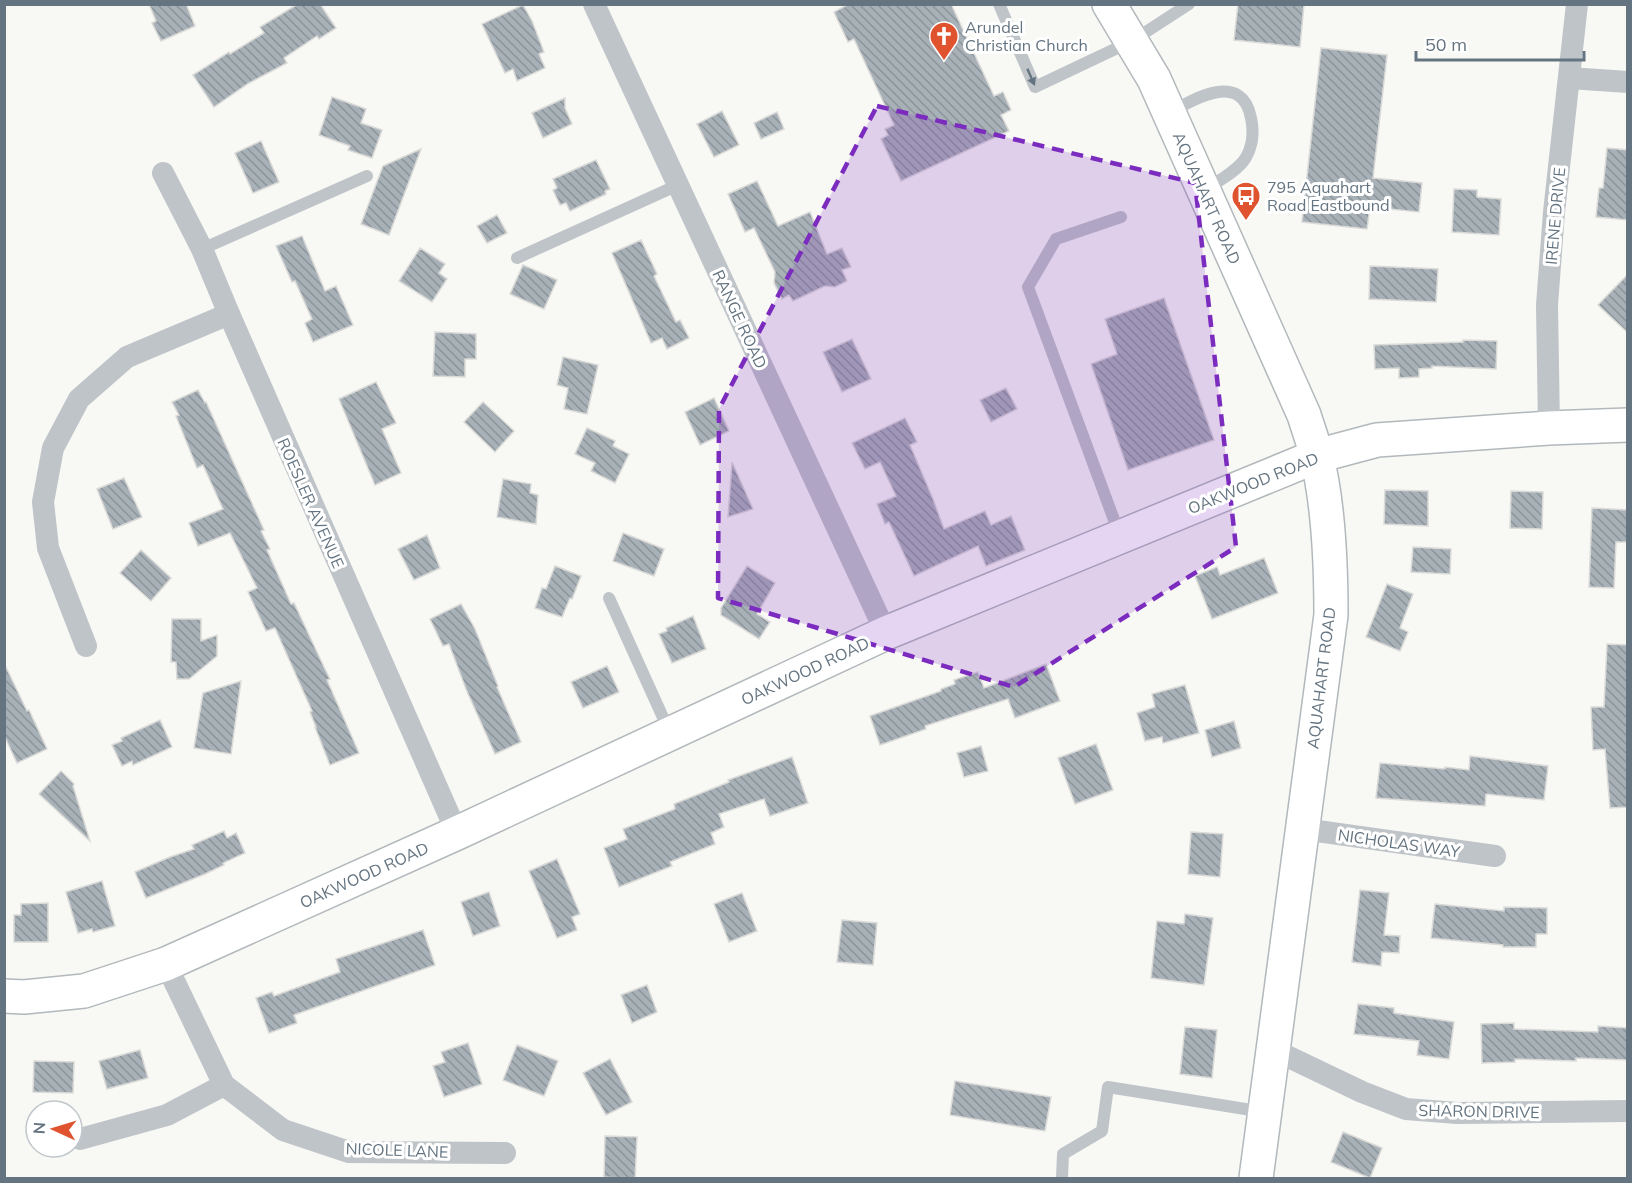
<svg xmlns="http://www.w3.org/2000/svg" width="1632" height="1183" font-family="Mulish,sans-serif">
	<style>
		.building { fill: url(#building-back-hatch); stroke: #dadad8; stroke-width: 1.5 }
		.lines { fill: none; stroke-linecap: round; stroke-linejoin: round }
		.secondary-casing { stroke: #b2b8bc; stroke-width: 36 }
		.lane { stroke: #bfc4c8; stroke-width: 12 }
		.street { stroke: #bfc4c8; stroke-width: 22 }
		.secondary { stroke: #fff; stroke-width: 33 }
		.oneway { fill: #647480 }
		.marked { fill: #7b2cbf; fill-opacity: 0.2; stroke: #7b2cbf; stroke-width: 4.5; stroke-dasharray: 12 8; stroke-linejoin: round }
		.labels { text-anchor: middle; stroke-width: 6; stroke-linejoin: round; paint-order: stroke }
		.poi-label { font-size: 16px; fill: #647480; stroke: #fff; text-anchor: start }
		.street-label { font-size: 16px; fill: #647480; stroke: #fff }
	</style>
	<defs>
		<pattern id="building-back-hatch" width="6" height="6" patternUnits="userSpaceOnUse" patternTransform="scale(1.5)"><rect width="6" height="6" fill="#a8b1b7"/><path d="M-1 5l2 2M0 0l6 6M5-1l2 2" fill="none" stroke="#8c959a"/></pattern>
	</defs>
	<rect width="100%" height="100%" fill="#f8f8f5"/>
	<g class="building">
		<path d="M149,4H186L195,26L161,41L152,23L156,21Z"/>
		<path d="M298,4H320L336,28L319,39L317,36L284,58L287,63L249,83L214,107L193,75L229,52L230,54L264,33L260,27Z"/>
		<path d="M849,4H951L994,96L1003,92L1011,110L1001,115L1009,131L901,181L881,139L888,135L885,129L894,125L854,39L848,42L834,12Z"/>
		<path d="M1238,4H1304L1300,47L1234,40Z"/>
		<path d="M523,5L532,21L544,52L539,54L545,68L517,81L513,69L505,73L482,24Z"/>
		<path d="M1321,48L1387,55L1373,178L1422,183L1419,212L1370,207L1367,229L1302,222Z"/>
		<path d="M332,97L366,109L361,123L382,130L372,158L348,150L350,146L319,135Z"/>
		<path d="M565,98V108L572,124L543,138L532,113Z"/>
		<path d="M722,111L739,145L714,157L697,124Z"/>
		<path d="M777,112L784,129L761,139L754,123Z"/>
		<path d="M261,141L279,182L253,193L235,153Z"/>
		<path d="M1607,148L1628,150V220L1596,217L1599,188H1603Z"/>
		<path d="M421,149L389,235L361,224L383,166Z"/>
		<path d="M596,160L610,189L605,191L606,194L570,211L566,203L560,205L553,190L557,188L553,179Z"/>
		<path d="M757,181L778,226L810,212L827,254L842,248L851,267L842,270L847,281L835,287L825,286L793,301L789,295L782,299L774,283L775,272L754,228L745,232L728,194Z"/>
		<path d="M1454,189L1477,190V197L1501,199L1499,235L1452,232Z"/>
		<path d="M497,215L507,233L487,243L477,226Z"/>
		<path d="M302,236L325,291L336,286L353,325L313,342L305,323L312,319L295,281L292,282L276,246Z"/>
		<path d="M641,240L657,274L654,276L676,322L680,320L689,338L667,349L662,338L651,343L612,253Z"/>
		<path d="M420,248L445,264L439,273L447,279L432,302L399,281Z"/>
		<path d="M523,265L557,280L544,309L510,294Z"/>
		<path d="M1370,266L1438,269L1436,302L1369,299Z"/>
		<path d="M1628,274V333L1598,305Z"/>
		<path d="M1164,298L1214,440L1128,470L1091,364L1117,354L1105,319Z"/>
		<path d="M435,332L476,334V359H465V377L433,376Z"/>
		<path d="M852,339L871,379L842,392L823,352Z"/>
		<path d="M1463,340L1497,341L1496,369L1432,366V368L1419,369V377L1399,378V368L1375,369L1374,345L1463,342Z"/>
		<path d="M563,357L598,365L587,414L564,409L568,388L557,385Z"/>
		<path d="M376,382L396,423L382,429L401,473L375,485L339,399Z"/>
		<path d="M1006,388L1017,409L991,422L980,400Z"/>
		<path d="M198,390L205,403L206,402L264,530L261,531L270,549L267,550L291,604L294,603L324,667L330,679L327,680L359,753L330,765L315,727H316L310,712L312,711L275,628L266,631L248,592L257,588L230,533L198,546L189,523L223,509L203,465L197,468L176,416L179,415L172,402Z"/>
		<path d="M714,398L729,431L700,445L685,412Z"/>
		<path d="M483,402L514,431L495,452L464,422Z"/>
		<path d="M905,418L917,442L910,445L933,499L944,529L985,511L991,525L1011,516L1025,550L986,566L978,546L914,576L889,522L885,524L877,504L896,496L880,462L865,469L852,443Z"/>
		<path d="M587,428L615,441L613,446L629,454L615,483L591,471L595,463L575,454Z"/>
		<path d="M732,462L753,509L728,517Z"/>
		<path d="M124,478L142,517L113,529L97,489Z"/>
		<path d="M503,479L531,484L530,493L538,495L536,524L497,517Z"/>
		<path d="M1385,490L1428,491V526L1384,524Z"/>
		<path d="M1511,491L1543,492L1542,529L1510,528Z"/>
		<path d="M1592,508L1628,510V542H1616L1614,588L1589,587Z"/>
		<path d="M623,533L664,549L654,576L613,561Z"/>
		<path d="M427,535L440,568L414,580L398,549Z"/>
		<path d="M1413,547L1451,549L1450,574L1411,572Z"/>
		<path d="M141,550L171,578L151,601L120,573Z"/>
		<path d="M1264,558L1278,593L1212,619L1195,576L1217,567L1220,575Z"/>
		<path d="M555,566L581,576L572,599L570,598L562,617L535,608L542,588L546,589Z"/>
		<path d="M747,566L775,583L757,614L770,622L759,639L721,615V608Z"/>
		<path d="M1387,584L1413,594L1400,628L1408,632L1400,651L1366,637Z"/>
		<path d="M461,604L475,629L498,686L497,687L521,742L495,754L466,689L449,644L443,646L430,619Z"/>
		<path d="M693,616L706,649L672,663L659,634L667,631L666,628Z"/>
		<path d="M172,619H201V641L217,635V656L189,679H177L176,662H171Z"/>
		<path d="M1607,644L1628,645V807L1610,808L1605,749L1593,750L1591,707H1604Z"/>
		<path d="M4,663L27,711L29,710L47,749L17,763L4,735Z"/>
		<path d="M1046,664L1060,701L1015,718L1008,699L925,726L926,729L880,745L870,716L941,691V689L955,684L954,680L978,672L984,688Z"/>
		<path d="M607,666L619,692L583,708L571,682Z"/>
		<path d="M241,681L231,754L194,748L203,693Z"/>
		<path d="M1185,685L1199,733L1163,743L1162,737L1145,741L1137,713L1155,707L1152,694Z"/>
		<path d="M160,720L172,747L133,765L132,761L122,766L112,745L122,741L121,738Z"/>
		<path d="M1234,721L1241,748L1212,757L1205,730Z"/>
		<path d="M1096,744L1113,790L1075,804L1058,758Z"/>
		<path d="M981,746L988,771L964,777L957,753Z"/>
		<path d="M1470,756L1548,766L1544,800L1486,794L1485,806L1376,798L1380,763L1445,769V767L1469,770Z"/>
		<path d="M792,757L808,803L770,816L764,799L719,814L724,827L711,833L715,844L670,862L672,866L619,887L604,848L627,839L623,829L675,809L674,804L729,782L728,780Z"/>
		<path d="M61,771L74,784L73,786L90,841L39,794Z"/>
		<path d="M224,831L227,838L236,833L245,853L223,863L224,865L205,874L146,898L135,872L170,857L194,849L192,845Z"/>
		<path d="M1191,832L1223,834L1220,877L1188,874Z"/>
		<path d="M557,859L580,914L572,917L577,930L557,938L529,871Z"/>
		<path d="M102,881L115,926L93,932L92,929L78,933L66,892Z"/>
		<path d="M1360,890L1389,893L1384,935L1400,936L1399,953L1382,952L1381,966L1352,962Z"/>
		<path d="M489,892L500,926L473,936L461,902Z"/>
		<path d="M742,893L757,931L729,942L714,904Z"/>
		<path d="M48,903V942H14V915H21V904Z"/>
		<path d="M1435,904L1504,911V907L1547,908V934H1536V947H1503V945L1431,938Z"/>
		<path d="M1185,914L1213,918L1204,985L1151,978L1157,921L1184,924Z"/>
		<path d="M842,920L877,923L873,965L837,962Z"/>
		<path d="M423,930L435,965L294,1015L297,1023L269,1033L256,998L272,992L274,996L340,972L336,959Z"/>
		<path d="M647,985L657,1012L632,1023L621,995Z"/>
		<path d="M1358,1004L1394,1008V1013L1454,1022L1449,1059L1417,1055L1419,1041L1354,1034Z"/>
		<path d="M1514,1023V1029L1598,1032V1026L1628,1028V1060L1576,1058V1061L1515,1059V1062L1482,1063L1481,1024Z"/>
		<path d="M1185,1027L1217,1030L1212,1078L1180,1074Z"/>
		<path d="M468,1043L482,1084L444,1097L433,1066L445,1062L441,1052Z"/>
		<path d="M517,1045L558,1061L544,1096L503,1080Z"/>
		<path d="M140,1050L148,1078L107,1089L99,1061Z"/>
		<path d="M610,1059L632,1102L606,1115L583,1073Z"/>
		<path d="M34,1061L74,1062L73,1093L33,1092Z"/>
		<path d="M955,1081L1051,1097L1045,1131L950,1115Z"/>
		<path d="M1343,1132L1382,1148L1370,1178L1331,1162Z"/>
		<path d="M605,1136L637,1137L635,1179L604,1177Z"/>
	</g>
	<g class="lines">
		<g class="secondary-casing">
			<g id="secondary">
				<path d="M1109,4L1154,79L1304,415C1308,428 1313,441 1316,454C1329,503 1331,565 1331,615L1256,1178"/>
				<path d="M4,996L24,997L84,991L166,964L457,833L886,633L1317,456L1377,440L1549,428L1628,425"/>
			</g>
		</g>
		<g class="lane">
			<path d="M999,4L1035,87L1132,41L1189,4"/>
			<path d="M1169,113C1195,98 1242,71 1251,118C1254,132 1253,146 1245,159C1236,172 1218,181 1205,190"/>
			<path d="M202,249L367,176"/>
			<path d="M517,258L678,185"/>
			<path d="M1120,536L1028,287L1056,239L1121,217"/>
			<path d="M609,598L670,733"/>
			<path d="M1062,1178L1063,1154L1102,1131L1108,1087L1264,1112"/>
		</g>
		<g class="street">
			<path d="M594,4L886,633"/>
			<path d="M1569,78L1628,82"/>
			<path d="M163,173L202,249L229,314L457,833"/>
			<path d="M1549,428L1547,305L1554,212L1577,4"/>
			<path d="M86,646L48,548L43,502L53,448L79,399L127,357L229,314"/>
			<path d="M1303,829L1495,856"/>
			<path d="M166,964L224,1085L283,1130L349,1152L505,1153"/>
			<path d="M1272,1049L1362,1092L1406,1109L1457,1113L1628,1111"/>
			<path d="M80,1139L167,1115L224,1085"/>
		</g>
		<use href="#secondary" class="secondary"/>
	</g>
	<defs><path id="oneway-solid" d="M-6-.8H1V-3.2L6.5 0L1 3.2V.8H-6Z" transform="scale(1.5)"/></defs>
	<use class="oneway" href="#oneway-solid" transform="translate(1031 77) rotate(66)"/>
	<path class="marked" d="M877,106L1195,183L1236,547L1014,687L718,598L719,409Z"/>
	<defs>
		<g id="church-pin" transform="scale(1.5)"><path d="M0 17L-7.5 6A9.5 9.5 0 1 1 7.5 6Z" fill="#df532f" stroke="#fff"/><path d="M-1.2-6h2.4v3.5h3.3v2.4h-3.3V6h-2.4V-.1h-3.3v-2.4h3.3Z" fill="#fff"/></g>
		<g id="bus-pin" transform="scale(1.5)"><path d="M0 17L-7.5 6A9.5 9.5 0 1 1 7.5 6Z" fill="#df532f" stroke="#fff"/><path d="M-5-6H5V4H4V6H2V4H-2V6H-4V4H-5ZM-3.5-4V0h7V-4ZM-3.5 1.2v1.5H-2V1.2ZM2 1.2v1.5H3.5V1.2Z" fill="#fff"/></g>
	</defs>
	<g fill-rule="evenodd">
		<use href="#church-pin" x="944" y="36"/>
		<use href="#bus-pin" x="1246" y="196"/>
	</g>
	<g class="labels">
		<g class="poi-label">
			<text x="965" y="33">Arundel<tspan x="965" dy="18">Christian Church</tspan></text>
			<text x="1267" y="193">795 Aquahart<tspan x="1267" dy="18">Road Eastbound</tspan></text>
		</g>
		<g class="street-label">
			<text transform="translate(1207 198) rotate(66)" y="6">AQUAHART ROAD</text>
			<text transform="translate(1555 216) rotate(-85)" y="6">IRENE DRIVE</text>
			<text transform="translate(740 319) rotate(65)" y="6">RANGE ROAD</text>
			<text transform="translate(1253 483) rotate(-22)" y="6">OAKWOOD ROAD</text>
			<text transform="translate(311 503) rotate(66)" y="6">ROESLER AVENUE</text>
			<text transform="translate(805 671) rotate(-25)" y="6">OAKWOOD ROAD</text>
			<text transform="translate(1321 678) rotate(-83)" y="6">AQUAHART ROAD</text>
			<text transform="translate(1399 843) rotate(8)" y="6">NICHOLAS WAY</text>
			<text transform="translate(364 875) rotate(-24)" y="6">OAKWOOD ROAD</text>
			<text transform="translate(1479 1111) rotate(1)" y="6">SHARON DRIVE</text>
			<text transform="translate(397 1150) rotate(2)" y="6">NICOLE LANE</text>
		</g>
	</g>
	<rect width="1632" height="1183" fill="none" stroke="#647480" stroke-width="12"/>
	<g transform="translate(54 1129) rotate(274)"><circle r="28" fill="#ffffff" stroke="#c1c7cc" stroke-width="1.5"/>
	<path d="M0-4.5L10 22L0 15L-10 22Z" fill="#df532f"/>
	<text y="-9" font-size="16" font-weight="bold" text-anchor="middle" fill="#647480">N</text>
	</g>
	<path d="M1416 51v9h168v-9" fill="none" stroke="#647480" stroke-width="3"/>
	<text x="1425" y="51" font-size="18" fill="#647480" stroke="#ffffff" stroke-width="4.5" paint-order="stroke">50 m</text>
</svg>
